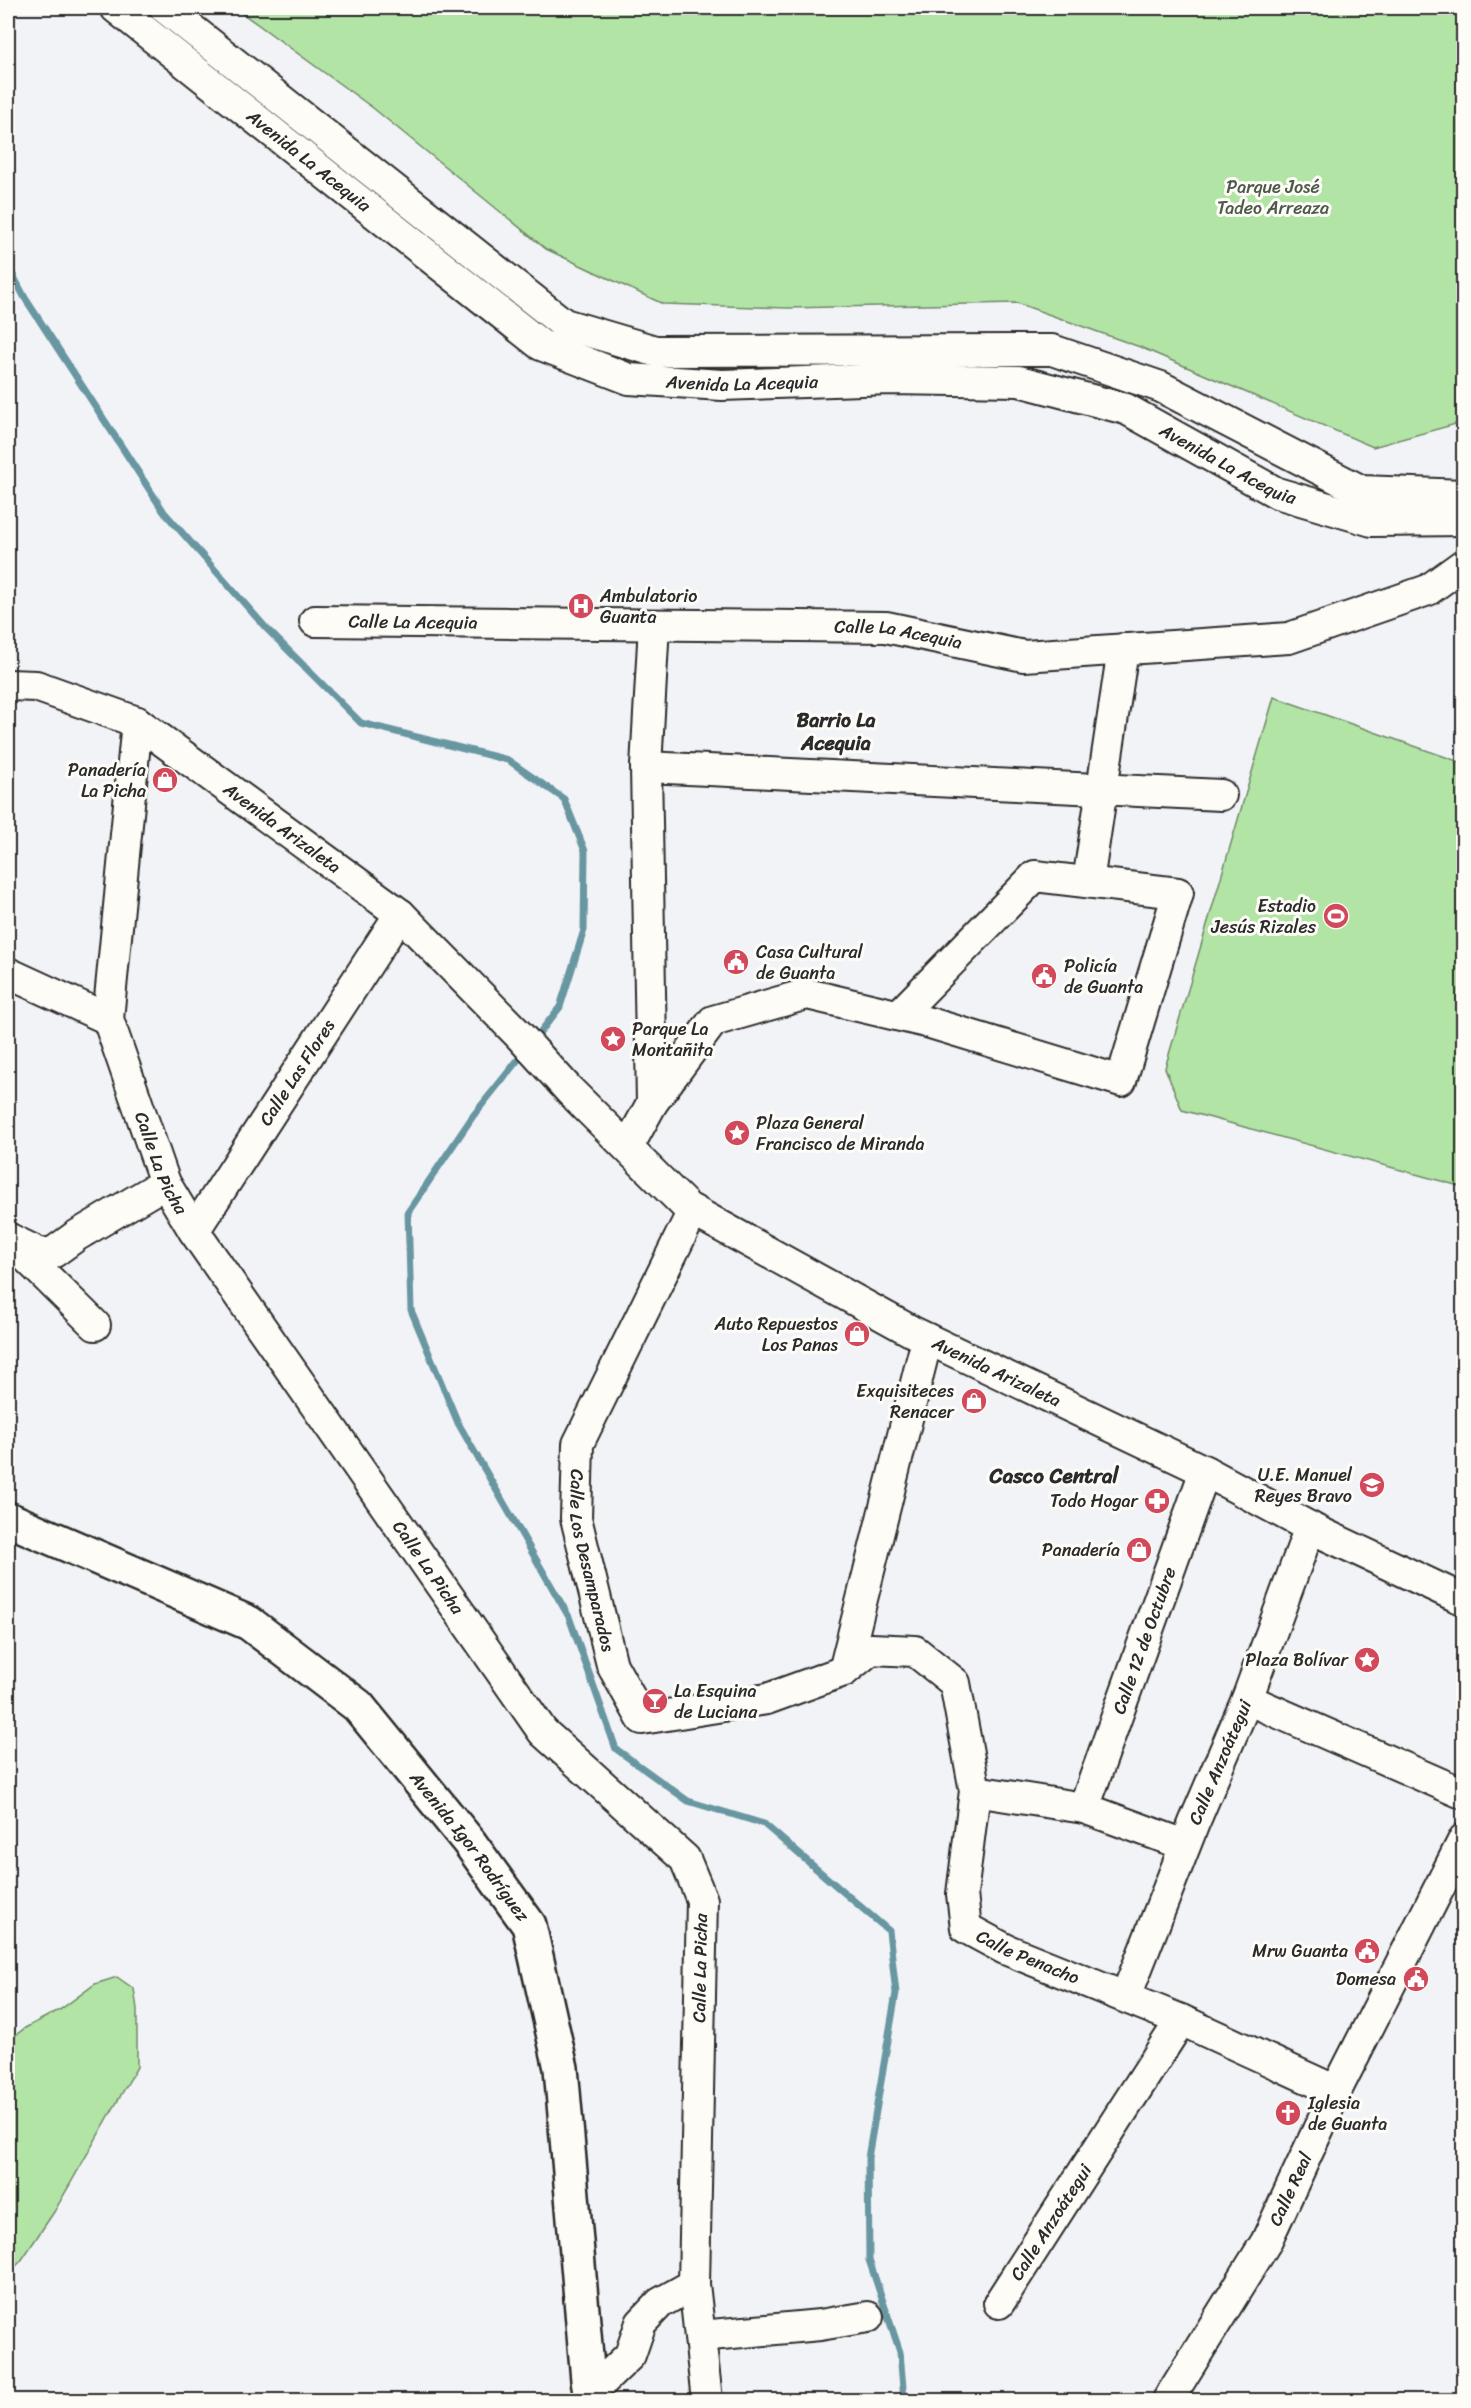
<svg xmlns="http://www.w3.org/2000/svg" width="1471" height="2408" font-family="Sriracha,sans-serif">
	<style>
		.green { fill: #b2e4a5; stroke: #6e8868; stroke-width: 1.5 }
		.lines { fill: none; stroke-linecap: round; stroke-linejoin: round }
		.stream { stroke: #6896a1; stroke-width: 7 }
		.minor-casing { stroke: #2b2b2b; stroke-width: 34 }
		.highway-casing { stroke: #2b2b2b; stroke-width: 38 }
		.minor { stroke: #fdfcf7; stroke-width: 30 }
		.highway { stroke: #fdfcf7; stroke-width: 33 }
		.labels { text-anchor: middle; stroke-width: 6; stroke-linejoin: round; paint-order: stroke }
		.street-label { font-size: 18px; fill: #2b2b2b; stroke: #fdfcf7 }
		.park-label { font-size: 18px; fill: #4d594a; stroke: #fdfcf7 }
		.poi-label { font-size: 18px; fill: #2b2b2b; stroke: #fdfcf7; text-anchor: end }
		.neighbourhood-label { font-size: 20px; font-weight: bold; fill: #2b2b2b; stroke: #fdfcf7 }
		.quarter-label { font-size: 21px; font-weight: bold; fill: #2b2b2b; stroke: #fdfcf7 }
	</style>
	<rect width="100%" height="100%" fill="#f2f3f7"/>
	<filter id="ink" filterUnits="userSpaceOnUse"><feTurbulence type="fractalNoise" baseFrequency=".0167" numOctaves="2"/><feDisplacementMap in="SourceGraphic" scale="12" xChannelSelector="R" yChannelSelector="G"/><feConvolveMatrix kernelMatrix="1 2 1 2 8 2 1 2 1" color-interpolation-filters="sRGB"/></filter>
	<g filter="url(#ink)">
		<g class="green">
			<path d="M235,8H1463V422L1373,447L1140,347L1017,303L788,308L663,304L546,249L373,108Z"/>
			<path d="M1274,697L1463,763V1187L1182,1110L1165,1068Z"/>
			<path d="M117,1977L134,1989L137,2009V2067L54,2212L21,2261L8,2274V2041L25,2028L61,2009L95,1984Z"/>
		</g>
		<g class="lines">
			<g class="stream">
				<path d="M8,266L25,298L164,512L266,628L361,723L508,760L564,799L585,851L584,930L560,1007L534,1040"/>
				<path d="M525,1051L473,1116L408,1212L411,1310L458,1423L569,1617L616,1749L688,1801L764,1824L889,1931L896,1993L868,2158L869,2260L900,2352L904,2400"/>
			</g>
			<g class="minor-casing">
				<g id="minor">
					<path id="s1" d="M116,8L541,345L629,379L722,385L890,379L1019,381L1126,409L1277,493L1372,521L1464,520"/>
					<path d="M165,8L564,324L655,351L1052,350L1161,387L1362,491L1464,495"/>
					<path id="s2" d="M315,621L886,627L1024,656L1289,638L1428,590L1464,564"/>
					<path id="s3" d="M8,685L36,686L137,722L400,914L519,1035L569,1090L688,1208L911,1331L1205,1471L1313,1529L1464,1600"/>
					<path id="s4" d="M137,722L108,1019L165,1183L194,1231L543,1732L685,1859L702,1900L694,2284L707,2400"/>
					<path d="M646,767L1221,795"/>
					<path d="M1088,882L1123,649"/>
					<path d="M8,973L108,1019"/>
					<path d="M652,1103L713,1021L807,994L930,1023L1121,1081L1178,893L1035,876L899,1015"/>
					<path d="M628,1147L652,1103L646,767L654,625"/>
					<path id="s5" d="M693,1211L578,1444L576,1518L612,1665L642,1719L767,1699L844,1671L871,1649L915,1651L955,1683L975,1791L962,1894L966,1928L1005,1949L1181,2020L1336,2091"/>
					<path id="s6" d="M194,1231L400,914"/>
					<path d="M8,1238L41,1254L54,1252L76,1236L165,1183"/>
					<path d="M16,1247L95,1325"/>
					<path d="M844,1671L927,1339"/>
					<path d="M1247,1699L1464,1794"/>
					<path d="M975,1791L1084,1808L1185,1845"/>
					<path id="s7" d="M1084,1808L1205,1471"/>
					<path id="s8" d="M1126,1996L1194,1823L1247,1699L1310,1527"/>
					<path id="s9" d="M999,2303L1181,2020"/>
					<path d="M700,2336L820,2325L868,2317"/>
					<path d="M588,2380L602,2382L630,2355L641,2323L660,2303L694,2284"/>
					<path id="s10" d="M1168,2400L1266,2242L1336,2091L1464,1839"/>
				</g>
			</g>
			<g class="highway-casing">
				<g id="highway">
					<path id="s11" d="M8,1519L249,1623L358,1706L469,1842L529,1925L561,2068L588,2380L592,2400"/>
				</g>
			</g>
			<use href="#minor" class="minor"/>
			<use href="#highway" class="highway"/>
		</g>
	</g>
	<defs>
		<g id="hospital-disc" transform="scale(1.35)"><circle r="9.5" fill="#d1495b" stroke="#fdfcf7"/><path d="M-5-5h3v3.5h4V-5h3V5h-3V1.5h-4V5h-3Z" fill="#fff"/></g>
		<g id="shop-disc" transform="scale(1.35)"><circle r="9.5" fill="#d1495b" stroke="#fdfcf7"/><path d="M-5-2.5h2.3a2.7 3.5 0 0 1 5.4 0H5L5.5 6h-11ZM-1.5-2.5h3a1.5 2.3 0 0 0-3 0Z" fill="#fff"/></g>
		<g id="stadium-disc" transform="scale(1.35)"><circle r="9.5" fill="#d1495b" stroke="#fdfcf7"/><path d="M0-5a6.5 5 0 1 0 0 10a6.5 5 0 1 0 0-10ZM-3.5-1.8h7v3.6h-7Z" fill="#fff"/></g>
		<g id="civic-disc" transform="scale(1.35)"><circle r="9.5" fill="#d1495b" stroke="#fdfcf7"/><path d="M-.6-6.5H3V-4.5H.6V-3L4-1V1h2V6H-6V1h2V-1L-.6-3ZM-1.2 2.5V6h2.4V2.5Z" fill="#fff"/></g>
		<g id="sight-disc" transform="scale(1.35)"><circle r="9.5" fill="#d1495b" stroke="#fdfcf7"/><path d="M0-6L1.8-2.2L6-1.7L2.9 1.2L3.7 5.4L0 3.3L-3.7 5.4L-2.9 1.2L-6-1.7L-1.8-2.2Z" fill="#fff"/></g>
		<g id="school-disc" transform="scale(1.35)"><circle r="9.5" fill="#d1495b" stroke="#fdfcf7"/><path d="M0-5L7-2L0 1L-7-2ZM-4 1L0 2.5L4 1V4Q0 6-4 4Z" fill="#fff"/></g>
		<g id="pharmacy-disc" transform="scale(1.35)"><circle r="9.5" fill="#d1495b" stroke="#fdfcf7"/><path d="M-2-6h4v4h4v4h-4v4h-4v-4h-4v-4h4Z" fill="#fff"/></g>
		<g id="bar-disc" transform="scale(1.35)"><circle r="9.5" fill="#d1495b" stroke="#fdfcf7"/><path d="M-6-5H6L.8 .8V4.5H3.5V6h-7V4.5H-.8V.8Z" fill="#fff"/></g>
		<g id="church-disc" transform="scale(1.35)"><circle r="9.5" fill="#d1495b" stroke="#fdfcf7"/><path d="M-1.2-6h2.4v3.5h3.3v2.4h-3.3V6h-2.4V-.1h-3.3v-2.4h3.3Z" fill="#fff"/></g>
	</defs>
	<g fill-rule="evenodd">
		<use href="#hospital-disc" x="581" y="606"/>
		<use href="#shop-disc" x="165" y="780"/>
		<use href="#stadium-disc" x="1336" y="916"/>
		<use href="#civic-disc" x="736" y="962"/>
		<use href="#civic-disc" x="1044" y="976"/>
		<use href="#sight-disc" x="613" y="1039"/>
		<use href="#sight-disc" x="737" y="1133"/>
		<use href="#shop-disc" x="857" y="1334"/>
		<use href="#shop-disc" x="974" y="1401"/>
		<use href="#school-disc" x="1372" y="1485"/>
		<use href="#pharmacy-disc" x="1157" y="1501"/>
		<use href="#shop-disc" x="1139" y="1550"/>
		<use href="#sight-disc" x="1367" y="1660"/>
		<use href="#bar-disc" x="655" y="1701"/>
		<use href="#civic-disc" x="1367" y="1951"/>
		<use href="#civic-disc" x="1416" y="1979"/>
		<use href="#church-disc" x="1288" y="2113"/>
	</g>
	<g class="labels">
		<g class="street-label">
			<text dy="6" stroke="none"><textPath href="#s1" startOffset="246">Avenida La Acequia</textPath></text>
			<text dy="6" stroke="none"><textPath href="#s1" startOffset="750">Avenida La Acequia</textPath></text>
			<text dy="6" stroke="none"><textPath href="#s1" startOffset="1254">Avenida La Acequia</textPath></text>
			<text dy="6" stroke="none"><textPath href="#s2" startOffset="98">Calle La Acequia</textPath></text>
			<text dy="6" stroke="none"><textPath href="#s2" startOffset="584">Calle La Acequia</textPath></text>
			<text dy="6" stroke="none"><textPath href="#s3" startOffset="315">Avenida Arizaleta</textPath></text>
			<text dy="6" stroke="none"><textPath href="#s6" startOffset="189">Calle Las Flores</textPath></text>
			<text dy="6" stroke="none"><textPath href="#s4" startOffset="452">Calle La Picha</textPath></text>
			<text dy="6" stroke="none"><textPath href="#s3" startOffset="1222">Avenida Arizaleta</textPath></text>
			<text dy="6" stroke="none"><textPath href="#s5" startOffset="378">Calle Los Desamparados</textPath></text>
			<text dy="6" stroke="none"><textPath href="#s4" startOffset="938">Calle La Picha</textPath></text>
			<text dy="6" stroke="none"><textPath href="#s7" startOffset="178">Calle 12 de Octubre</textPath></text>
			<text dy="6" stroke="none"><textPath href="#s8" startOffset="252">Calle Anzoátegui</textPath></text>
			<text dy="6" stroke="none"><textPath href="#s11" startOffset="579">Avenida Igor Rodríguez</textPath></text>
			<text dy="6" stroke="none"><textPath href="#s5" startOffset="1202">Calle Penacho</textPath></text>
			<text transform="translate(700 1968) rotate(-89)" y="6">Calle La Picha</text>
			<text dy="6" stroke="none"><textPath href="#s10" startOffset="244">Calle Real</textPath></text>
			<text dy="6" stroke="none"><textPath href="#s9" startOffset="96">Calle Anzoátegui</textPath></text>
		</g>
		<g class="park-label">
			<text x="1273" y="193">Parque José<tspan x="1273" dy="21">Tadeo Arreaza</tspan></text>
		</g>
		<g class="poi-label">
			<text x="600" y="602" text-anchor="start">Ambulatorio<tspan x="600" dy="21">Guanta</tspan></text>
			<text x="146" y="776">Panadería<tspan x="146" dy="21">La Picha</tspan></text>
			<text x="1316" y="912">Estadio<tspan x="1316" dy="21">Jesús Rizales</tspan></text>
			<text x="756" y="958" text-anchor="start">Casa Cultural<tspan x="756" dy="21">de Guanta</tspan></text>
			<text x="1064" y="972" text-anchor="start">Policía<tspan x="1064" dy="21">de Guanta</tspan></text>
			<text x="632" y="1035" text-anchor="start">Parque La<tspan x="632" dy="21">Montañita</tspan></text>
			<text x="756" y="1129" text-anchor="start">Plaza General<tspan x="756" dy="21">Francisco de Miranda</tspan></text>
			<text x="838" y="1330">Auto Repuestos<tspan x="838" dy="21">Los Panas</tspan></text>
			<text x="954" y="1397">Exquisiteces<tspan x="954" dy="21">Renacer</tspan></text>
			<text x="1352" y="1481">U.E. Manuel<tspan x="1352" dy="21">Reyes Bravo</tspan></text>
			<text x="1138" y="1507">Todo Hogar</text>
			<text x="1120" y="1556">Panadería</text>
			<text x="1348" y="1666">Plaza Bolívar</text>
			<text x="674" y="1697" text-anchor="start">La Esquina<tspan x="674" dy="21">de Luciana</tspan></text>
			<text x="1348" y="1957">Mrw Guanta</text>
			<text x="1396" y="1985">Domesa</text>
			<text x="1308" y="2109" text-anchor="start">Iglesia<tspan x="1308" dy="21">de Guanta</tspan></text>
		</g>
		<g class="neighbourhood-label">
			<text x="836" y="727">Barrio La<tspan x="836" dy="23">Acequia</tspan></text>
		</g>
		<g class="quarter-label">
			<text x="1054" y="1483">Casco Central</text>
		</g>
	</g>
	<rect width="1471" height="2408" fill="none" stroke="#fdfcf7" stroke-width="30"/>
	<rect x="15" y="15" width="1441" height="2378" fill="none" stroke="#2b2b2b" stroke-width="2" filter="url(#ink)"/>
</svg>
